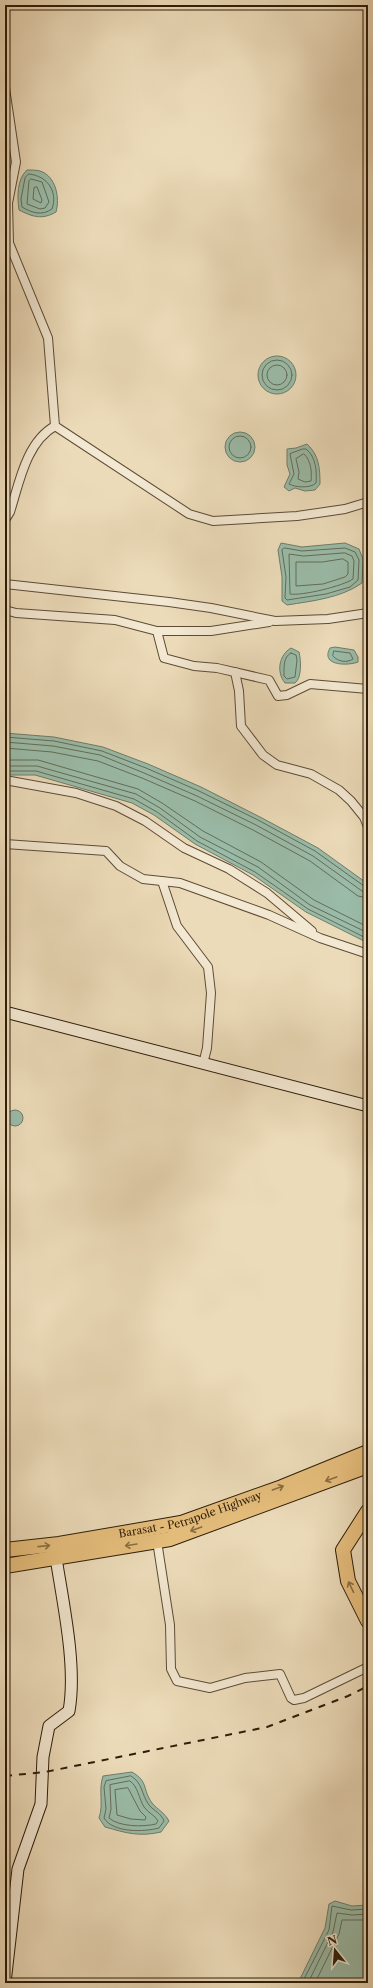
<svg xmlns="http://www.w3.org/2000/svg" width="373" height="1988" font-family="'Libre Caslon Text',serif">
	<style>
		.water { fill: #9abca9; stroke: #6e7c69 }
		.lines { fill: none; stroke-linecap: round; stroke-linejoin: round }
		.shore { stroke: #636c59; stroke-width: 1 }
		.street-casing { stroke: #5c4c35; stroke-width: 10 }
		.secondary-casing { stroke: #2c1d09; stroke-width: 13 }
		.highway-casing { stroke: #2c1d09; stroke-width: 16 }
		.street { stroke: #f3e8d2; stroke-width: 8 }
		.secondary { stroke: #f3e8d2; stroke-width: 11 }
		.highway { stroke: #e6be7c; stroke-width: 14 }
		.rail { stroke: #2c1d09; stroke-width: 2; stroke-dasharray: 7 7; stroke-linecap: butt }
		.oneway { stroke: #896e42 }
		.labels { text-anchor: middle; stroke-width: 3; stroke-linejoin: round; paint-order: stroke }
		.street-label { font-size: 11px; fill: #2c1d09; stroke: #f3e8d2 }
	</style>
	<rect width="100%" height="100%" fill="#ecdbb9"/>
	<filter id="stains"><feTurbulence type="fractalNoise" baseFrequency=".005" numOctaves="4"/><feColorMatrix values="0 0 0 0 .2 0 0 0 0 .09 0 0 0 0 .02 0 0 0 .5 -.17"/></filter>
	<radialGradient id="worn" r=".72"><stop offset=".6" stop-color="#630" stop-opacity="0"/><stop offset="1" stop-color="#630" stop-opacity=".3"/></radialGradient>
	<g class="water">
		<path d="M27,170C31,170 36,170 40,171C56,176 60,198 56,212C42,220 33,217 19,210C17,197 17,179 27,170Z"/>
		<circle cx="277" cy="375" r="19"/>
		<circle cx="240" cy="447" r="15"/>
		<path d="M307,444C319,455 320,468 320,484L315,490L305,491L295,488L289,491L284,487L290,474L287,465V449L296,448Z"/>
		<path d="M281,543L302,547L345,543L359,549L363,559L362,583C341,598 312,601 287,605L282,601V577L278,550Z"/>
		<path d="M335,647L354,650L358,657V662C348,666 320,666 330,648Z"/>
		<path d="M291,648L299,652C301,660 302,678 295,683H285C276,672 279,655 291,648Z"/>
		<path d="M5,733L54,737L103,747L148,764L201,787L260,817L318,848L368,884V943L306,912L253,875L195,844L154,815L132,803L35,775H5Z"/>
		<circle cx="15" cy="1118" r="8"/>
		<path d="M132,1772C149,1782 142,1789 152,1803C158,1810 164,1812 169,1821L161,1832C139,1837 126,1833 105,1827L99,1818C104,1804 98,1791 103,1776Z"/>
		<path d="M335,1901L352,1906L368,1905V1983H298L325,1928L329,1904Z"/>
	</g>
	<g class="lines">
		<g class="shore">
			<path d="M29,174C48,176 58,192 52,209C42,216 32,213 22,207L21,199L25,178Z"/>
			<path d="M31,179L42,182L49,202L45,208L40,209L27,204L29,181Z"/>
			<path d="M37,187L42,200L41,203L33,199L34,188Z"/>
			<circle cx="277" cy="375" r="15"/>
			<circle cx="277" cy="375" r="10"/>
			<circle cx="240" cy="447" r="11"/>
			<path d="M303,449H306C316,457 317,471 316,483C310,489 294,487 289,484L294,474L290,454Z"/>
			<path d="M304,454C311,460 312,472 311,481L305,482L298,479L299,472L296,459Z"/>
			<path d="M285,548L302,551L345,548L355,552L359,560L358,580L350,587L326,594L287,600L285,598L286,577L282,550Z"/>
			<path d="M345,553L352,556L354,561L353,579C343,586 302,596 290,594L289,554L303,556Z"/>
			<path d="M343,559L348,562V574L345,577L323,584L296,586V562H322Z"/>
			<path d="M334,651L350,653L353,659C347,663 338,662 333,656Z"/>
			<path d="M291,653L296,655L297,660L295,677L287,679L284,676C284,667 283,657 291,653Z"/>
			<path d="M5,737L54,741L102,751L146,768L199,791L258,820L315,851L364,886L368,887"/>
			<path d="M5,742L53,746L100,755L144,773L197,796L256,825L313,856L362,891L368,892"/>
			<path d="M5,748L52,752L98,761L142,778L195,801L253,830L310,861L358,896L368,898"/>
			<path d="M5,760H38L138,789L162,803L203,831L261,862L314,900L368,927"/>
			<path d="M5,766H37L136,794L160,808L200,837L258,867L310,905L368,933"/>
			<path d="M5,771H36L134,799L157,812L197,841L255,872L308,909L368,939"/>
			<path d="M131,1776C143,1783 141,1794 149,1805C154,1811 161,1813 164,1821L159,1828C144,1832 113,1833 104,1818L106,1809L104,1787L106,1781Z"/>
			<path d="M130,1781C138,1786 139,1799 144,1807C148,1813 155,1815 158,1821L156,1824C144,1827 119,1827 109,1818L111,1809L110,1785Z"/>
			<path d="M128,1788L140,1811L146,1817L145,1820L131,1819L117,1815L115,1790Z"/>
			<path d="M302,1983L329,1930L332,1906L351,1910L368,1909"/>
			<path d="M308,1983L333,1932L337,1913L352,1915L368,1914"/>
			<path d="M315,1983L339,1934L342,1920H368"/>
		</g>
		<g class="street-casing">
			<g id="street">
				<path d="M5,88L16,162L8,203L9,243L48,338L55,426L189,514L213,521L297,516L345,509L368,502"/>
				<path d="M5,520L10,512C19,484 26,442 55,426"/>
				<path d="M5,584L169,602L211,608L275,621L328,619L368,613"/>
				<path d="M5,610L16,613L115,620L157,631H211L269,622"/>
				<path d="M157,631L164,658L194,666L217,668L269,680L278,696L287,695L310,684L368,689"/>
				<path d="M235,672L239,691L241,726L263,755L277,765L311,774L339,790L351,801L364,817L368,827"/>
				<path d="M5,780L76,793L116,806L145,821L184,848L229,869L267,893L312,931"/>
				<path d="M5,844L106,851L120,866L143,879L180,883L269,915L320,938L368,954"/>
				<path d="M162,881L177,926L208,967L211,993L207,1048L203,1064"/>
				<path d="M157,1541L170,1625L171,1669L177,1681L210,1688L245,1678L280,1674L291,1698L294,1700L304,1698L368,1667"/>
			</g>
		</g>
		<g class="secondary-casing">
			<g id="secondary">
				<path d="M5,1012L368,1106"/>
				<path d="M5,1983L18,1869L41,1804L43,1757L49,1726L69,1711C77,1667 63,1603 56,1558"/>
			</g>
		</g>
		<g class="highway-casing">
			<g id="highway">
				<path d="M368,1511L343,1550L348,1581L368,1621"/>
				<path id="s1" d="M5,1550L59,1544L181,1523L282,1487L368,1452"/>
				<path d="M5,1566L170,1539L368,1466"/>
			</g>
		</g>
		<use href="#street" class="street"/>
		<use href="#secondary" class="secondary"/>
		<use href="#highway" class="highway"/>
		<path class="rail" d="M5,1776L45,1772L267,1727L348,1696L368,1686"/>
	</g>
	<defs><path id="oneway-shaft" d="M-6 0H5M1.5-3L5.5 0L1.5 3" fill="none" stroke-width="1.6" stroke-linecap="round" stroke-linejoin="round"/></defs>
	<g class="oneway">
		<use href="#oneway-shaft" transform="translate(331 1479) rotate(160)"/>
		<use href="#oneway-shaft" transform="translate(278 1488) rotate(-20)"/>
		<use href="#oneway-shaft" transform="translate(196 1529) rotate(160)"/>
		<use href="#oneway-shaft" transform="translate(131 1545) rotate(171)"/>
		<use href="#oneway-shaft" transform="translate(44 1546) rotate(-6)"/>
		<use href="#oneway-shaft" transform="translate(351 1587) rotate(-116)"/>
	</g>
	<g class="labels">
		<g class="street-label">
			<text dy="4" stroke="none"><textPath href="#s1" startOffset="189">Barasat - Petrapole Highway</textPath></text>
		</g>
	</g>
	<rect width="373" height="1988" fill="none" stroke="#ecdbb9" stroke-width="20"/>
	<rect x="6" y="6" width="361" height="1976" fill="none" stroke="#2c1d09" stroke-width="2"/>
	<rect x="10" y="10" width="353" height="1968" fill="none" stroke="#2c1d09"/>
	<g transform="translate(335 1950) rotate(343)" stroke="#f3e8d2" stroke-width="3" paint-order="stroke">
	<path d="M0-3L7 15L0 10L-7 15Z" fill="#2c1d09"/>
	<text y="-6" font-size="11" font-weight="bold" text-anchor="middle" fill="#2c1d09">N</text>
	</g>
	<rect width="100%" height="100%" filter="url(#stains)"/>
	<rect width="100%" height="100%" fill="url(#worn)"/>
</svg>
